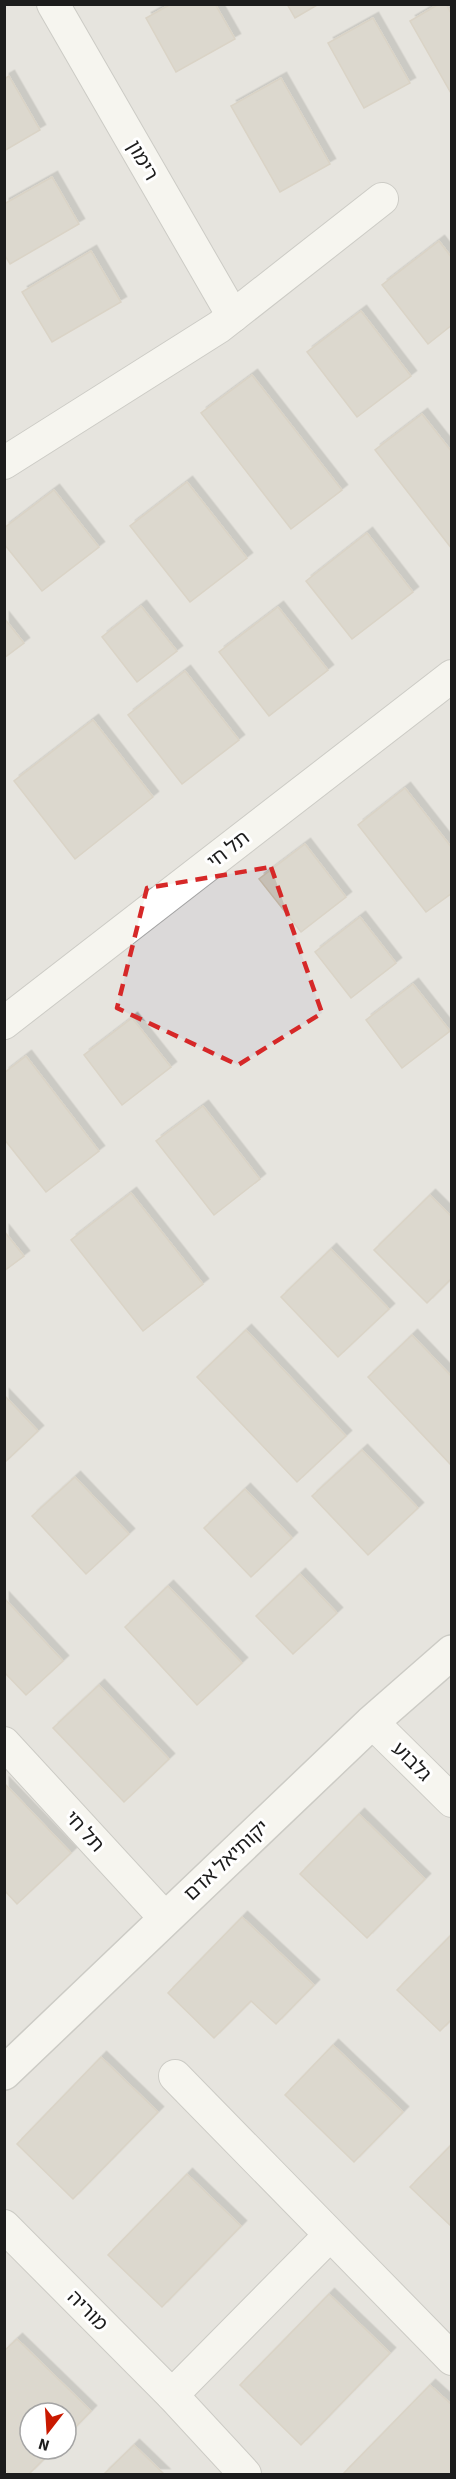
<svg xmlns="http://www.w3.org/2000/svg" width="456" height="2479" font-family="'Source Sans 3','Noto Sans Hebrew',sans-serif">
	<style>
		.residential { fill: #dbd9d9; fill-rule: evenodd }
		.building { fill: #c6bfb5; stroke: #c0b4a4; stroke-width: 1.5; filter: url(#shadow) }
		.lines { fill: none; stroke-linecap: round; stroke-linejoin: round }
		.minor-casing { stroke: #a3a3a3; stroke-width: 34 }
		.tertiary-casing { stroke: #a3a3a3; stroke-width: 36 }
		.minor { stroke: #fff; stroke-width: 32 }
		.tertiary { stroke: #fff; stroke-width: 33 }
		.marked { fill: none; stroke: #d62828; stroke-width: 4.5; stroke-dasharray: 12 8; stroke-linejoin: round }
		.labels { text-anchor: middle; stroke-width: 6; stroke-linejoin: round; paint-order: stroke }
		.street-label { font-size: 20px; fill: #1c1c1c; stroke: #fff }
	</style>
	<defs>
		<filter id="shadow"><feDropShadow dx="5.5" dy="-5.5" stdDeviation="0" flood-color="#0004"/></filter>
	</defs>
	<rect width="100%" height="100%" fill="#eeece2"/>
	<path class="residential" d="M5,5H451V2474H5ZM30,2413H66V2449H30Z"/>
	<g class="building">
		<path d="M171,4H215L235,39L176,72L146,18Z"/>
		<path d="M287,4H319L295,18Z"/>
		<path d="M439,4H446L452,15V95L410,21Z"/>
		<path d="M373,18L410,83L364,108L328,43Z"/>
		<path d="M9,76L40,130L4,151V79Z"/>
		<path d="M281,78L330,164L280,192L231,106Z"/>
		<path d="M52,177L79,224L10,264L4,254V204Z"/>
		<path d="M439,241L452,258V325L428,344L382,285Z"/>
		<path d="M91,251L121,302L52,342L22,292Z"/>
		<path d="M361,311L411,376L357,417L307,352Z"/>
		<path d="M252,375L342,490L291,529L201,413Z"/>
		<path d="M422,414L452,452V549L375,450Z"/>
		<path d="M187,482L247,558L190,602L130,526Z"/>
		<path d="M54,490L99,547L42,591L4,544V528Z"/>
		<path d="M367,533L413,592L352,639L306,581Z"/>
		<path d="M141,606L177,651L137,682L102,637Z"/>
		<path d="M278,607L328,670L269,716L219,652Z"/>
		<path d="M4,618L24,643L4,658Z"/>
		<path d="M185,671L239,740L182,784L128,715Z"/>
		<path d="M93,720L153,797L75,859L14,781Z"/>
		<path d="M405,788L452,848V893L426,912L358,825Z"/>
		<path d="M305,844L346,897L301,932L259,879Z"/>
		<path d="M360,917L396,963L351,998L315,952Z"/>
		<path d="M413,984L450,1031L402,1068L366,1020Z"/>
		<path d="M132,1018L171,1067L122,1105L84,1055Z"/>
		<path d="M26,1056L99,1151L46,1192L4,1139V1073Z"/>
		<path d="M203,1106L260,1179L214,1215L156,1141Z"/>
		<path d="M131,1193L203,1284L143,1331L71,1240Z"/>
		<path d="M430,1195L452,1217V1278L427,1303L374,1250Z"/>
		<path d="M4,1231L24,1256L4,1271Z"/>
		<path d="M331,1249L389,1309L338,1357L281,1297Z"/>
		<path d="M246,1330L346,1436L297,1482L197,1377Z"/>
		<path d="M412,1335L452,1377V1466L368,1377Z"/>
		<path d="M4,1395L38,1431L4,1463Z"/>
		<path d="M362,1450L418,1508L368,1555L312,1496Z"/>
		<path d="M75,1477L129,1534L86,1574L32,1516Z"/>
		<path d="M245,1489L292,1538L251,1577L204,1528Z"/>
		<path d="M300,1574L337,1613L293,1654L256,1616Z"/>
		<path d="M168,1586L242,1663L197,1705L125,1627Z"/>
		<path d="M4,1598L63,1661L26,1695L4,1672Z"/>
		<path d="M99,1685L169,1759L124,1802L53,1728Z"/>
		<path d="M4,1783L71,1853L17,1904L4,1890Z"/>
		<path d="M359,1814L425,1879L367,1938L300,1874Z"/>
		<path d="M242,1917L314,1985L276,2024L251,2001L214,2038L168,1993Z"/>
		<path d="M452,1934V2019L440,2031L397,1990Z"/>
		<path d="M333,2045L403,2112L354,2162L285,2095Z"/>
		<path d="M101,2057L158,2112L73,2199L17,2144Z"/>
		<path d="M452,2144V2227L410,2187Z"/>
		<path d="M187,2174L241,2226L162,2307L108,2255Z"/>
		<path d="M329,2294L390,2353L301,2445L240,2385Z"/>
		<path d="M17,2339L91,2411L66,2437V2413H30V2449H54L29,2474H10L4,2469V2351Z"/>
		<path d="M430,2385L452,2405L451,2474H343Z"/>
		<path d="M134,2445L164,2474H104Z"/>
	</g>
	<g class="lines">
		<g class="minor-casing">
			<g id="minor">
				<path d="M53,4L233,316"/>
				<path d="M4,463L219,327L382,199"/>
				<path d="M4,1023L452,676"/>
				<path d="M372,1722L452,1801"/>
				<path d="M4,1743L165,1918"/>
				<path d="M175,2076L452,2359"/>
				<path d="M4,2226L172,2395L245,2474"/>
				<path d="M172,2395L329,2236"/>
			</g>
		</g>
		<g class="tertiary-casing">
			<path id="tertiary" d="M4,2073L372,1722L452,1652"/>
		</g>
		<use href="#minor" class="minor"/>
		<use href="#tertiary" class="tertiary"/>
	</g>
	<path d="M0 0H456V2479H0ZM271,867L322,1013L238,1065L117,1008L147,888Z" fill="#eeece2" fill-opacity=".55" fill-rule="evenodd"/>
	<path class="marked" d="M271,867L322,1013L238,1065L117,1008L147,888Z"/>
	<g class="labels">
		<g class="street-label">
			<text transform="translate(143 160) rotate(60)" y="7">רימון</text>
			<text transform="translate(228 849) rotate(-38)" y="7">תל חי</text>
			<text transform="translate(412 1761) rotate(45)" y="7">גלבוע</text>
			<text transform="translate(85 1831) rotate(48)" y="7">תל חי</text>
			<text transform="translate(226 1860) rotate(-43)" y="7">יקותיאל אדם</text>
			<text transform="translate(88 2310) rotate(45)" y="7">מוריה</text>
		</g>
	</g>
	<rect width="456" height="2479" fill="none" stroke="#1c1c1c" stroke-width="12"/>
	<g transform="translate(48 2431) rotate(197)"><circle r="28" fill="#ffffff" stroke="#a4a4a4" stroke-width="1.5"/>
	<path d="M0-4.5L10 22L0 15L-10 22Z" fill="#c91900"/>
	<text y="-9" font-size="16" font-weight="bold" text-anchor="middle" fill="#1c1c1c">N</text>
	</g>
</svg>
